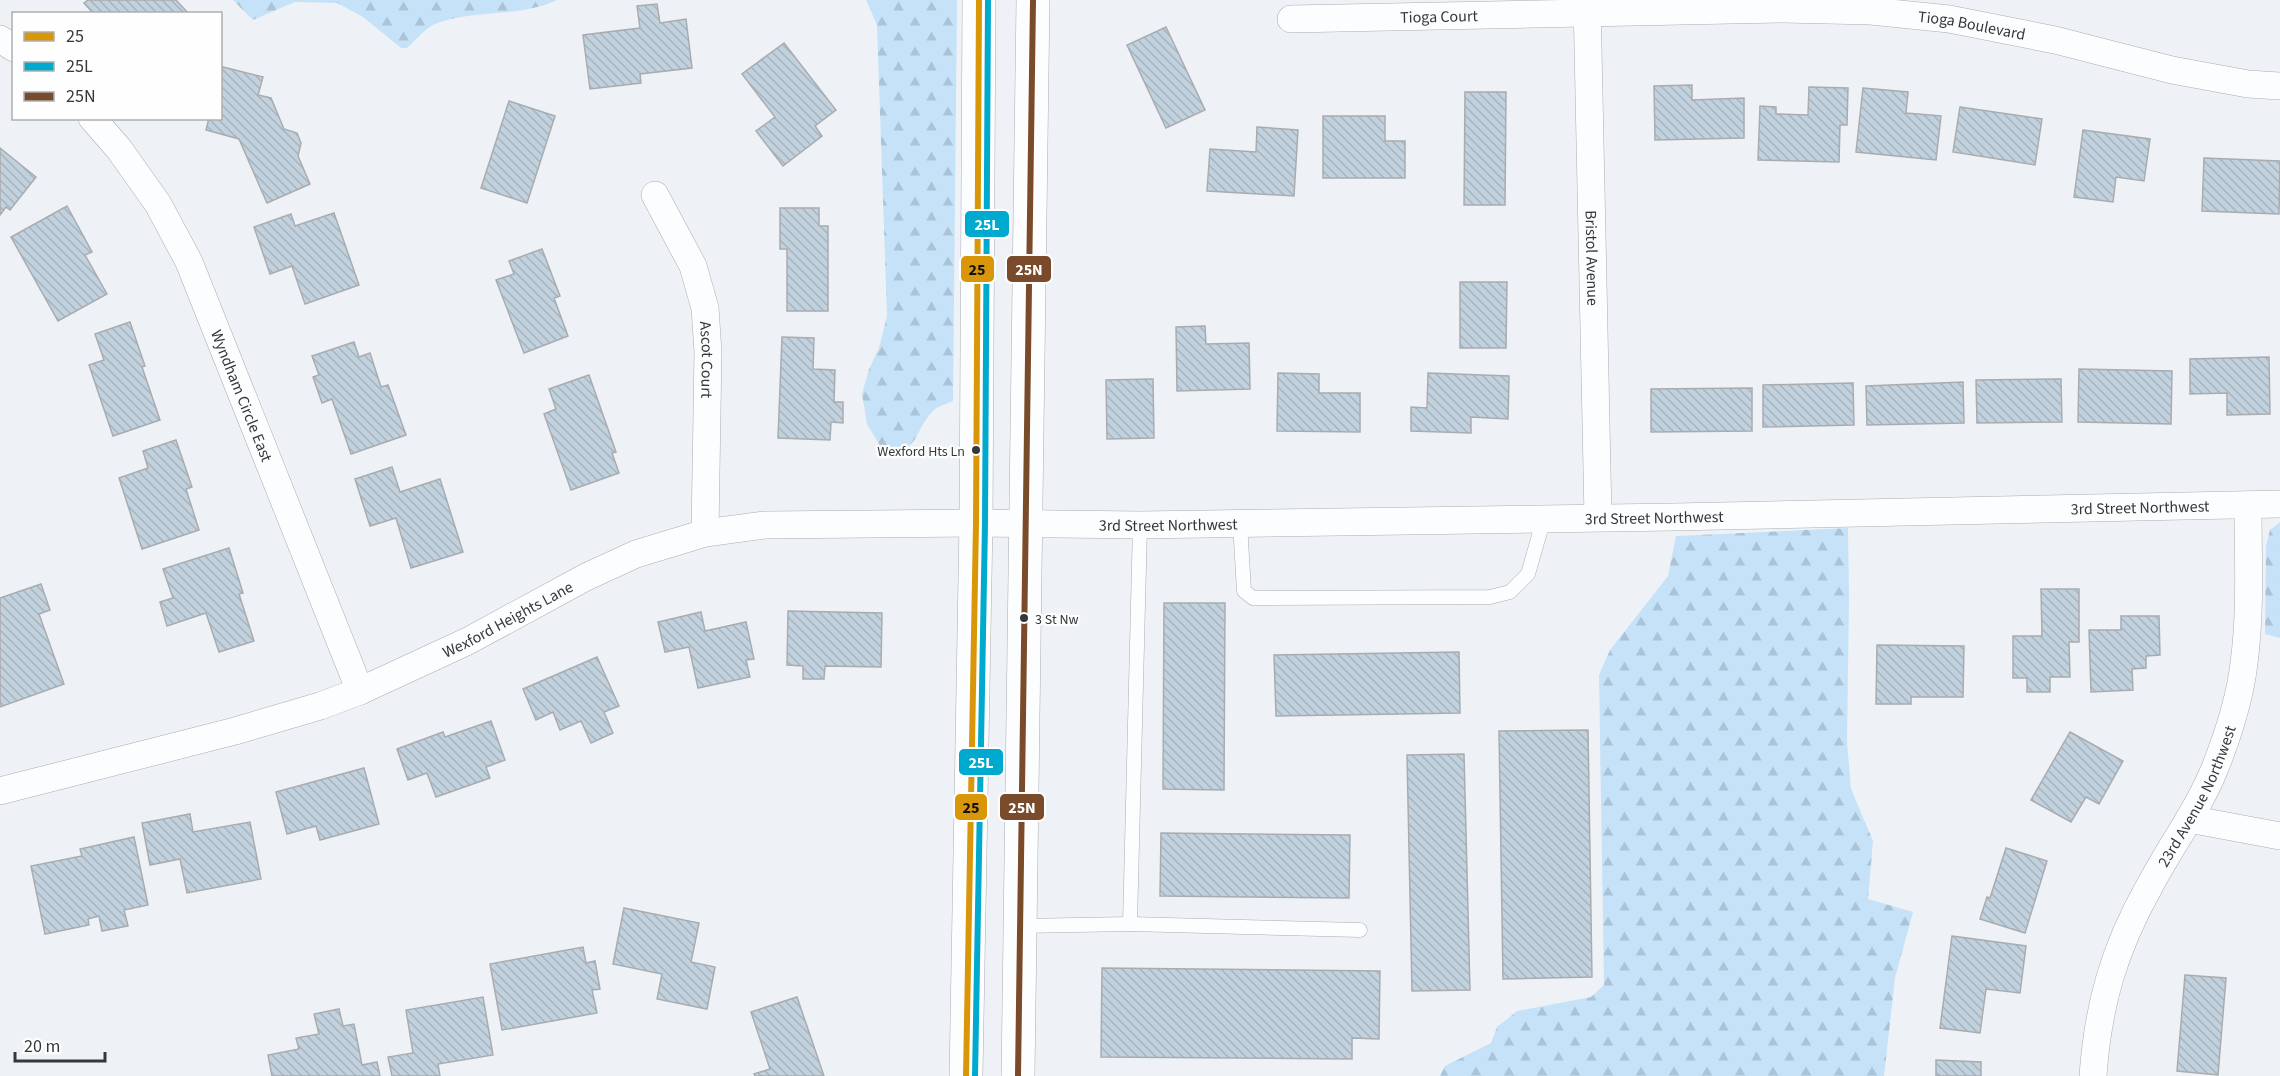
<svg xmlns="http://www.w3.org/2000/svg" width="2280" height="1076" font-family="'Source Sans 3',sans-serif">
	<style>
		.forest { fill: url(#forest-firs) }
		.building { fill: url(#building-back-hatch); stroke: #a9acaf; stroke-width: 1.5 }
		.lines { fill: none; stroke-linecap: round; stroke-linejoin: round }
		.service-casing { stroke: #aaadb0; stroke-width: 15 }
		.minor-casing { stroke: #aaadb0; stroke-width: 28 }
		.secondary-casing { stroke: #aaadb0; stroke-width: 34 }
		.service { stroke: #fcfdfe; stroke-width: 14 }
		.minor { stroke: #fcfdfe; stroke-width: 27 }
		.secondary { stroke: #fcfdfe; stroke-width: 33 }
		.bus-1-casing { stroke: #fefefe; stroke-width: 10 }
		.bus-2-casing { stroke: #fefefe; stroke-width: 10 }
		.bus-3-casing { stroke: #fefefe; stroke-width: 10 }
		.bus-1 { stroke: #da9609; stroke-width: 6 }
		.bus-2 { stroke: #00a9ce; stroke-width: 6 }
		.bus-3 { stroke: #7a4b2a; stroke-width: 6 }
		.bus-dot { fill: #35383b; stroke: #fefefe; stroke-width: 2 }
		.labels { text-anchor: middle; stroke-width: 4.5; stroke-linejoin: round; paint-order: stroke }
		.bus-label { font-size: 14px; fill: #35383b; stroke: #fefefe; text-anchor: end }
		.street-label { font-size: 16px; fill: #35383b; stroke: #fefefe }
		.line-badge { stroke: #fefefe; stroke-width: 2 }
		.badge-label { font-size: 16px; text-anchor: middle; font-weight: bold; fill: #fff }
		.pale-badge-label { font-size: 16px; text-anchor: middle; font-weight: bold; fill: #111 }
	</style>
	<defs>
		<pattern id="forest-firs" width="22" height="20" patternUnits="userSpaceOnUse" patternTransform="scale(1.5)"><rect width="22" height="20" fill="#c6e2f8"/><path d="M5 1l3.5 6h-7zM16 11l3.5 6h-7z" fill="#abc3d6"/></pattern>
		<pattern id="building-back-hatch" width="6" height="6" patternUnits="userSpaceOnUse" patternTransform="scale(1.5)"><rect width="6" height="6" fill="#c1d1de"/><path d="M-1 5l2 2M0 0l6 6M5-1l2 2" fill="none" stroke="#a6b4bf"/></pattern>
	</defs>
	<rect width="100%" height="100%" fill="#eef2f6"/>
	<g class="forest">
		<path d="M233,0H557C519,18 474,9 435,24C425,28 415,41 407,48H401L363,17L337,3L295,2L253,20Z"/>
		<path d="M866,0H957L953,401C946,404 936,407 932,412C912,434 921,450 885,454L867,424L862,394L869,369L879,348L887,316L877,25Z"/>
		<path d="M2280,522V638L2265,634L2266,546L2270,530Z"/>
		<path d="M1848,528L1849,598L1847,742L1851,789L1873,841L1868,899L1913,912L1895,978L1884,1076H1440L1445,1066L1491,1043L1497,1027L1517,1011L1591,997L1604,985L1599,675L1610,650L1668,576L1676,536Z"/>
	</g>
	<g class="building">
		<path d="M88,0H176L189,14H94L84,3Z"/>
		<path d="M657,4L660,23L686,19L692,68L640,74L641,83L590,89L583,35L640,28L637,6Z"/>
		<path d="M1166,27L1205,110L1166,128L1127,45Z"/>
		<path d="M784,43L836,110L815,126L822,136L783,166L756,131L775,117L742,74Z"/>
		<path d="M223,67L263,77L258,95L271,98L284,129L297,133L301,143L298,156L310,184L267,203L239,139L206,130L209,118H220V76Z"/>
		<path d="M1692,85V100L1744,98V138L1655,140L1654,86Z"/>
		<path d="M1809,87L1848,88L1847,125H1840L1839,162L1758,160L1760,106L1776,107V114L1808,115Z"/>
		<path d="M1863,88L1908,92L1906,113L1941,116L1936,160L1856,152Z"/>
		<path d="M1465,92H1506L1505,205H1464Z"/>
		<path d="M509,101L555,116L527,203L481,188Z"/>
		<path d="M1960,107L2042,119L2035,165L1953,152Z"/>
		<path d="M1323,116H1385V141H1405V178H1323Z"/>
		<path d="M1257,127L1298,130L1294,196L1207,191L1210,149L1256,152Z"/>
		<path d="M2083,130L2150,139L2144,181L2116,177L2113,202L2074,197Z"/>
		<path d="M0,148L36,177L10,210L6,207L0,215Z"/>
		<path d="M2204,158L2280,161L2279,214L2202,211Z"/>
		<path d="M67,206L92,252L85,255L107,294L58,321L11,237Z"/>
		<path d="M780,208H819V226H828V311H787V249H780Z"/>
		<path d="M334,213L359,285L305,304L292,266L270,274L254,227L291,214L295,226Z"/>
		<path d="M542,249L560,296L554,298L568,336L524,353L496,280L514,274L509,261Z"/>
		<path d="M1460,282H1507L1506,348H1460Z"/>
		<path d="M130,322L145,366L142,367L160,420L113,436L89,365L104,360L95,334Z"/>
		<path d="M1205,326L1206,344L1249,343L1250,389L1177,391L1176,327Z"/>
		<path d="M782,337L814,338L813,369L835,370L834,402H843V423L831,422L830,440L778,438Z"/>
		<path d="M354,342L359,357L370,353L381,387L388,385L406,435L351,454L332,399L322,403L313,377L319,375L312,356Z"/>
		<path d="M2269,357L2270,414L2227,415V393L2190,394V359Z"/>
		<path d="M2079,369L2172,371L2171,424L2078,422Z"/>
		<path d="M1278,373L1319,374V393H1360V432L1277,431Z"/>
		<path d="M1428,373L1509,376L1508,419L1471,417V433L1411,431V407L1427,408Z"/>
		<path d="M589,375L616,452L612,453L619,473L571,490L544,414L556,409L549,389Z"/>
		<path d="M1153,379L1154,438L1107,439L1106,380Z"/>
		<path d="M2061,379L2062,422L1977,423L1976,380Z"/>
		<path d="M1963,382L1964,423L1867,425L1866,386Z"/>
		<path d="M1853,383L1854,425L1763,427V385Z"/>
		<path d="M1752,388V431L1651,432V389Z"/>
		<path d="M176,440L192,487L186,489L199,530L142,549L119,478L148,468L143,451Z"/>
		<path d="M392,467L400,492L440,479L463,552L411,568L396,518L370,526L355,479Z"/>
		<path d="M229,548L243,593L239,594L254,641L219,652L206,613L167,626L160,602L173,598L163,569Z"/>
		<path d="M41,584L50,610L39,614L64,684L0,707V598Z"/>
		<path d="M2041,589H2079V642H2069L2070,677H2050V692H2027V678H2013V636H2042Z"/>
		<path d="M1164,603H1225L1224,790L1163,789Z"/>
		<path d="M788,611L882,613L881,667L825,666L824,679H803V666L787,665Z"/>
		<path d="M701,612L705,631L746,622L754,659L746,660L750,677L698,688L689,647L665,652L658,622Z"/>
		<path d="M2121,616H2159L2160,655L2146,656V668L2132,669L2133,690L2091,692L2089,630H2121Z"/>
		<path d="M1877,645L1964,646L1963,697H1911V704H1876Z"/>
		<path d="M1459,652L1460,713L1276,716L1274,655Z"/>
		<path d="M597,657L619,706L604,712L613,733L591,743L581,721L560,730L553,712L536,720L523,689Z"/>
		<path d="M491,721L505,760L486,767L490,778L436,797L427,773L408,780L397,749L443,732L445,737Z"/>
		<path d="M1588,730L1592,977L1503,979L1499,731Z"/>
		<path d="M2070,732L2123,761L2099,804L2086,797L2071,822L2031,800Z"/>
		<path d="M1464,754L1470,990L1412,991L1407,755Z"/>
		<path d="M364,768L379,824L320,840L316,826L287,834L276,792Z"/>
		<path d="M190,814L193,832L250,822L261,879L187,893L180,859L150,865L142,823Z"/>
		<path d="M1161,833L1350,835L1349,898L1160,896Z"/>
		<path d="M134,837L148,905L124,910L128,926L102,931L99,916L88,919L89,925L45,934L31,866L82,856L80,849Z"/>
		<path d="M2006,848L2047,861L2025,933L1980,919L1987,897L1990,898Z"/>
		<path d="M624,908L699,923L691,962L715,967L707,1009L657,999L662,974L613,964Z"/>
		<path d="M1952,936L2026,946L2020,993L1986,989L1980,1033L1940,1028Z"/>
		<path d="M583,947L586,963L595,961L600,989L592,990L597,1013L502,1030L490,964Z"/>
		<path d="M1102,968L1380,971L1379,1039L1352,1038V1059L1101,1057Z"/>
		<path d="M2185,975L2226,978L2218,1075L2177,1071Z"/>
		<path d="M483,997L493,1055L438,1064L440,1076H392L388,1057L413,1053L406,1010Z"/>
		<path d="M797,997L824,1076H755L754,1074L770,1069L751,1012Z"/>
		<path d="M339,1009L343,1026L354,1024L362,1065L377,1062L380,1076H272L268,1055L299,1049L296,1038L319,1034L314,1014Z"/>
		<path d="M1936,1060L1981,1062V1076H1936Z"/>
	</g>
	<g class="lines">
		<g class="service-casing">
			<g id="service">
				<path d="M1240,523L1244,591L1253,598L1490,597L1510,592L1528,574L1544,518"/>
				<path d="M1130,924L1140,525"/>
				<path d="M1021,926L1130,924L1360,930"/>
			</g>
		</g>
		<g class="minor-casing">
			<g id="minor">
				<path id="s1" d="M1587,0L1598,517"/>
				<path id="s2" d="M1291,19L1783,9L1871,11L1949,19L2055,40L2172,70L2248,84L2280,86"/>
				<path d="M0,39L14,48"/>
				<path id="s3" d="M92,118L119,149L158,204L189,262L360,691"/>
				<path id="s4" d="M655,195L693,266L705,308L708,352L705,533"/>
				<path id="s5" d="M0,791L235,731L320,706L360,691L468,641L586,577L636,554L705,533L765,525L976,523L1140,525L1674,517L2280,504"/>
				<path d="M2189,819L2280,836"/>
				<path id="s6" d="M2093,1076C2098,1005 2114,949 2149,887C2170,847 2198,810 2215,768C2228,735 2240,699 2244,663C2251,611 2248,557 2248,505"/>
			</g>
		</g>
		<g class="secondary-casing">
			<g id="secondary">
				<path d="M966,1076L976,523L979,0"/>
				<path d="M1018,1076L1033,0"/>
			</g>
		</g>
		<use href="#service" class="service"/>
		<use href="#minor" class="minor"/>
		<use href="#secondary" class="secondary"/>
		<g class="bus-1-casing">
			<path id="bus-1" d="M966,1076L976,523L979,0"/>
		</g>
		<g class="bus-2-casing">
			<path id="bus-2" d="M975,1076L985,523L988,0"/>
		</g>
		<g class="bus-3-casing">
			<path id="bus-3" d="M1018,1076L1033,0"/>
		</g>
		<use href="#bus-1" class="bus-1"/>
		<use href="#bus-2" class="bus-2"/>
		<use href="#bus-3" class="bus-3"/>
	</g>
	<g class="bus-dot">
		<circle cx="976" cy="450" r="5"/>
		<circle cx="1024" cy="618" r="5"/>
	</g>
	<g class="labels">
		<g class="bus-label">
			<text x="965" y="456">Wexford Hts Ln</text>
			<text x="1035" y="624" text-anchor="start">3 St Nw</text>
		</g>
		<g class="street-label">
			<text dy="6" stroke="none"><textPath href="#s2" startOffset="148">Tioga Court</textPath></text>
			<text dy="6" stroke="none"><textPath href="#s2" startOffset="682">Tioga Boulevard</textPath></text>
			<text dy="6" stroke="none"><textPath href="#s1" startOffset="258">Bristol Avenue</textPath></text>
			<text dy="6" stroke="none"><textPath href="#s4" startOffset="176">Ascot Court</textPath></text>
			<text dy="6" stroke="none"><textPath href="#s3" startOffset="318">Wyndham Circle East</textPath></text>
			<text dy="6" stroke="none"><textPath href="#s5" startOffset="2190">3rd Street Northwest</textPath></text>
			<text dy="6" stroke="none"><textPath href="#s5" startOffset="1704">3rd Street Northwest</textPath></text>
			<text dy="6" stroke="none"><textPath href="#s5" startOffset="1218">3rd Street Northwest</textPath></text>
			<text dy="6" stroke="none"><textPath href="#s5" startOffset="538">Wexford Heights Lane</textPath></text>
			<text dy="6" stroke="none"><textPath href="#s6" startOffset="302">23rd Avenue Northwest</textPath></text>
		</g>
	</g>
	<g class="line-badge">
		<rect x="964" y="210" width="46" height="28" rx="6" fill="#00a9ce"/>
		<rect x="1006" y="255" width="46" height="28" rx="6" fill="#7a4b2a"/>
		<rect x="960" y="255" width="35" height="28" rx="6" fill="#da9609"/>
		<rect x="958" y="748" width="46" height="28" rx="6" fill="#00a9ce"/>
		<rect x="999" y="793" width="46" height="28" rx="6" fill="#7a4b2a"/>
		<rect x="954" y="793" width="34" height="28" rx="6" fill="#da9609"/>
	</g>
	<g class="badge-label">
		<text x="987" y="230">25L</text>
		<text x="1029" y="275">25N</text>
		<text x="981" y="768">25L</text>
		<text x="1022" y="813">25N</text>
	</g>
	<g class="pale-badge-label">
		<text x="977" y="275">25</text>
		<text x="971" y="813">25</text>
	</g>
	<rect x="12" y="12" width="210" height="108" fill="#fefefe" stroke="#aeafb0" stroke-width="1.5"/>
	<rect x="24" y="32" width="30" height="9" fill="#da9609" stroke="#aeafb0" stroke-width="1.5"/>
	<text x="66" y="42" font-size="18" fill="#35383b">25</text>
	<rect x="24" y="62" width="30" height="9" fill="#00a9ce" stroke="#aeafb0" stroke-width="1.5"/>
	<text x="66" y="72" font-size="18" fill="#35383b">25L</text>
	<rect x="24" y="92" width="30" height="9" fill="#7a4b2a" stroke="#aeafb0" stroke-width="1.5"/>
	<text x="66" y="102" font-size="18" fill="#35383b">25N</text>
	<path d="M15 1052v9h90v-9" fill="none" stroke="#35383b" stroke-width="3"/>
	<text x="24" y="1052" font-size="18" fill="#35383b" stroke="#fefefe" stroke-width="4.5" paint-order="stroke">20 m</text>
</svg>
